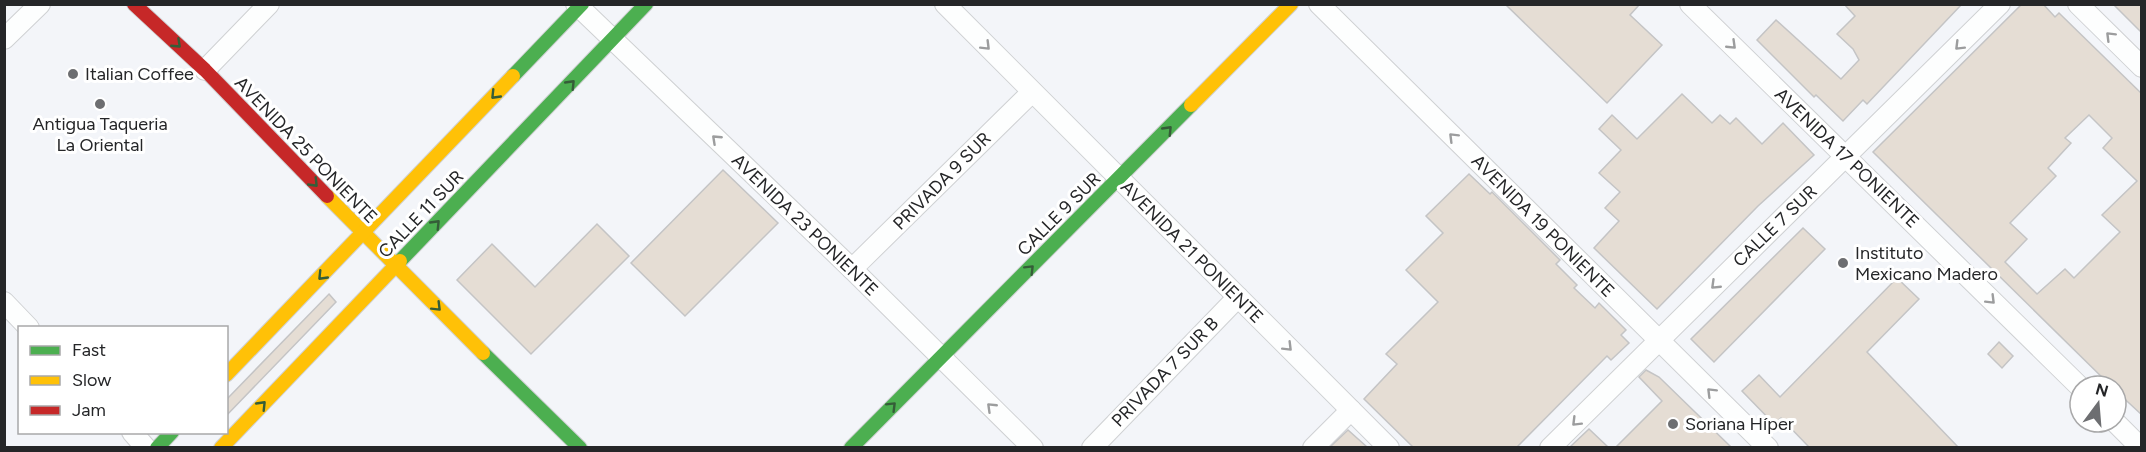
<svg xmlns="http://www.w3.org/2000/svg" width="2146" height="452" font-family="Figtree,sans-serif">
	<style>
		.building { fill: #e5ddd4; stroke: #c4c4c5; stroke-width: 1.5; fill-rule: evenodd }
		.lines { fill: none; stroke-linecap: round; stroke-linejoin: round }
		.street-casing { stroke: #cfd1d3; stroke-width: 22 }
		.fast-casing { stroke: #cfd1d3; stroke-width: 16 }
		.slow-casing { stroke: #cfd1d3; stroke-width: 16 }
		.jam-casing { stroke: #cfd1d3; stroke-width: 16 }
		.street { stroke: #fdfefe; stroke-width: 20 }
		.fast { stroke: #4caf50; stroke-width: 14 }
		.slow { stroke: #ffc107; stroke-width: 14 }
		.jam { stroke: #c62828; stroke-width: 14 }
		.oneway { stroke: #9c9d9e }
		.oneway2 { stroke: #355d38 }
		.poi-dot { fill: #6d6e71; stroke: #fff; stroke-width: 2 }
		.labels { text-anchor: middle; stroke-width: 6; stroke-linejoin: round; paint-order: stroke }
		.poi-label { font-size: 18px; fill: #252628; stroke: #fff; text-anchor: start }
		.street-label { font-size: 18px; fill: #252628; stroke: #fff }
	</style>
	<rect width="100%" height="100%" fill="#f3f5f9"/>
	<g class="building">
		<path d="M1505,4H1640L1630,15L1662,45L1607,103Z"/>
		<path d="M1844,4H1962L1867,104L1863,100L1843,121L1816,95L1814,97L1757,40L1776,20L1841,79L1859,60L1853,49L1837,34L1855,16Z"/>
		<path d="M2022,4H2043L2055,17L2059,13L2142,94V415L2116,391V386H2111L1873,152ZM2089,115L2112,138L2103,148L2137,181L2102,215L2120,232L2074,278L2065,269L2037,294L2005,262L2027,239L2010,223L2056,176L2048,168L2071,143L2065,138Z"/>
		<path d="M2113,4H2142V33Z"/>
		<path d="M1682,94L1712,123L1720,115L1730,124L1736,118L1762,144L1783,123L1814,155L1758,206L1657,309L1594,248L1619,221L1605,208L1620,192L1599,173L1621,150L1599,129L1612,115L1637,139Z"/>
		<path d="M723,170L778,223L685,316L631,263Z"/>
		<path d="M1469,174L1490,194L1492,192L1560,260L1556,264L1577,285L1574,288L1595,308L1599,303L1626,330L1621,335L1629,343L1611,360L1607,356L1517,447H1413L1364,399L1397,364L1386,354L1438,302L1406,270L1443,233L1426,216Z"/>
		<path d="M597,224L629,256L531,354L457,280L492,244L535,287Z"/>
		<path d="M1803,228L1825,249L1714,362L1691,339Z"/>
		<path d="M1897,278L1919,299L1867,352L1958,447H1809L1781,418L1774,424L1742,391L1759,375L1780,397Z"/>
		<path d="M329,294L336,302L226,416V400Z"/>
		<path d="M1999,342L2013,356L2002,368L1988,354Z"/>
		<path d="M1646,370L1659,377L1731,447H1616L1662,401L1639,377Z"/>
		<path d="M1589,429L1608,447H1570Z"/>
		<path d="M1348,430L1367,447H1330Z"/>
	</g>
	<g class="lines">
		<g class="street-casing">
			<g id="street">
				<path d="M576,4L852,269L1033,448"/>
				<path d="M945,4L1389,448"/>
				<path d="M1319,4L1768,448"/>
				<path d="M1690,4L2080,387"/>
				<path d="M2078,4L2142,67"/>
				<path d="M4,39L40,4"/>
				<path d="M205,70L269,4"/>
				<path d="M852,269L1032,92"/>
				<path d="M4,302L29,328"/>
				<path d="M2115,422L2141,448"/>
				<path d="M132,432L146,448"/>
				<path d="M1092,448L1238,297"/>
				<path d="M1313,448L1351,410"/>
				<path d="M1550,448L2000,4"/>
			</g>
		</g>
		<g class="fast-casing">
			<g id="fast">
				<path d="M513,76L582,4"/>
				<path d="M400,261L646,4"/>
				<path d="M483,353L580,448"/>
				<path d="M157,448L172,432"/>
				<path d="M851,448L1191,105"/>
			</g>
		</g>
		<g class="slow-casing">
			<g id="slow">
				<path d="M1191,105L1291,4"/>
				<path d="M327,196L483,353"/>
				<path d="M226,375L513,76"/>
				<path d="M221,448L400,261"/>
			</g>
		</g>
		<g class="jam-casing">
			<path id="jam" d="M134,4L205,70L327,196"/>
		</g>
		<use href="#street" class="street"/>
		<use href="#fast" class="fast"/>
		<use href="#slow" class="slow"/>
		<use href="#jam" class="jam"/>
	</g>
	<defs><path id="oneway-chevron" d="M-2-3.5L2.5 0L-2 3.5" fill="none" stroke-width="1.6" stroke-linecap="round" stroke-linejoin="round" transform="scale(1.5)"/></defs>
	<g class="oneway">
		<use href="#oneway-chevron" transform="translate(2110 36) rotate(-135)"/>
		<use href="#oneway-chevron" transform="translate(1732 45) rotate(44)"/>
		<use href="#oneway-chevron" transform="translate(986 46) rotate(45)"/>
		<use href="#oneway-chevron" transform="translate(1959 46) rotate(135)"/>
		<use href="#oneway-chevron" transform="translate(1453 137) rotate(-135)"/>
		<use href="#oneway-chevron" transform="translate(716 139) rotate(-137)"/>
		<use href="#oneway-chevron" transform="translate(1715 285) rotate(136)"/>
		<use href="#oneway-chevron" transform="translate(1991 300) rotate(45)"/>
		<use href="#oneway-chevron" transform="translate(1288 347) rotate(45)"/>
		<use href="#oneway-chevron" transform="translate(1711 392) rotate(-135)"/>
		<use href="#oneway-chevron" transform="translate(991 407) rotate(-136)"/>
		<use href="#oneway-chevron" transform="translate(1576 422) rotate(135)"/>
	</g>
	<g class="oneway2">
		<use href="#oneway-chevron" transform="translate(177 44) rotate(43)"/>
		<use href="#oneway-chevron" transform="translate(571 84) rotate(-46)"/>
		<use href="#oneway-chevron" transform="translate(495 95) rotate(134)"/>
		<use href="#oneway-chevron" transform="translate(1168 130) rotate(-46)"/>
		<use href="#oneway-chevron" transform="translate(314 183) rotate(46)"/>
		<use href="#oneway-chevron" transform="translate(436 224) rotate(-46)"/>
		<use href="#oneway-chevron" transform="translate(1030 269) rotate(-45)"/>
		<use href="#oneway-chevron" transform="translate(322 276) rotate(134)"/>
		<use href="#oneway-chevron" transform="translate(437 307) rotate(45)"/>
		<use href="#oneway-chevron" transform="translate(262 405) rotate(-46)"/>
		<use href="#oneway-chevron" transform="translate(892 406) rotate(-45)"/>
	</g>
	<g class="poi-dot">
		<circle cx="73" cy="74" r="6"/>
		<circle cx="100" cy="104" r="6"/>
		<circle cx="1843" cy="263" r="6"/>
		<circle cx="1673" cy="424" r="6"/>
	</g>
	<g class="labels">
		<g class="poi-label">
			<text x="85" y="80">Italian Coffee</text>
			<text x="100" y="130" text-anchor="middle">Antigua Taqueria<tspan x="100" dy="21">La Oriental</tspan></text>
			<text x="1855" y="259">Instituto<tspan x="1855" dy="21">Mexicano Madero</tspan></text>
			<text x="1685" y="430">Soriana Híper</text>
		</g>
		<g class="street-label">
			<text transform="translate(306 150) rotate(46)" y="6">AVENIDA 25 PONIENTE</text>
			<text transform="translate(1847 158) rotate(44)" y="6">AVENIDA 17 PONIENTE</text>
			<text transform="translate(942 181) rotate(-45)" y="6">PRIVADA 9 SUR</text>
			<text transform="translate(421 214) rotate(-46)" y="6">CALLE 11 SUR</text>
			<text transform="translate(1059 214) rotate(-45)" y="6">CALLE 9 SUR</text>
			<text transform="translate(805 225) rotate(44)" y="6">AVENIDA 23 PONIENTE</text>
			<text transform="translate(1543 226) rotate(45)" y="6">AVENIDA 19 PONIENTE</text>
			<text transform="translate(1775 226) rotate(-44)" y="6">CALLE 7 SUR</text>
			<text transform="translate(1192 252) rotate(45)" y="6">AVENIDA 21 PONIENTE</text>
			<text transform="translate(1165 372) rotate(-46)" y="6">PRIVADA 7 SUR B</text>
		</g>
	</g>
	<rect width="2146" height="452" fill="none" stroke="#252628" stroke-width="12"/>
	<rect x="18" y="326" width="210" height="108" fill="#ffffff" stroke="#a8a8a9" stroke-width="1.5"/>
	<rect x="30" y="346" width="30" height="9" fill="#4caf50" stroke="#a8a8a9" stroke-width="1.5"/>
	<text x="72" y="356" font-size="18" fill="#252628">Fast</text>
	<rect x="30" y="376" width="30" height="9" fill="#ffc107" stroke="#a8a8a9" stroke-width="1.5"/>
	<text x="72" y="386" font-size="18" fill="#252628">Slow</text>
	<rect x="30" y="406" width="30" height="9" fill="#c62828" stroke="#a8a8a9" stroke-width="1.5"/>
	<text x="72" y="416" font-size="18" fill="#252628">Jam</text>
	<g transform="translate(2098 404) rotate(16)"><circle r="28" fill="#ffffff" stroke="#a8a8a9" stroke-width="1.5"/>
	<path d="M0-4.5L10 22L0 15L-10 22Z" fill="#6d6e71"/>
	<text y="-9" font-size="16" font-weight="bold" text-anchor="middle" fill="#252628">N</text>
	</g>
</svg>
